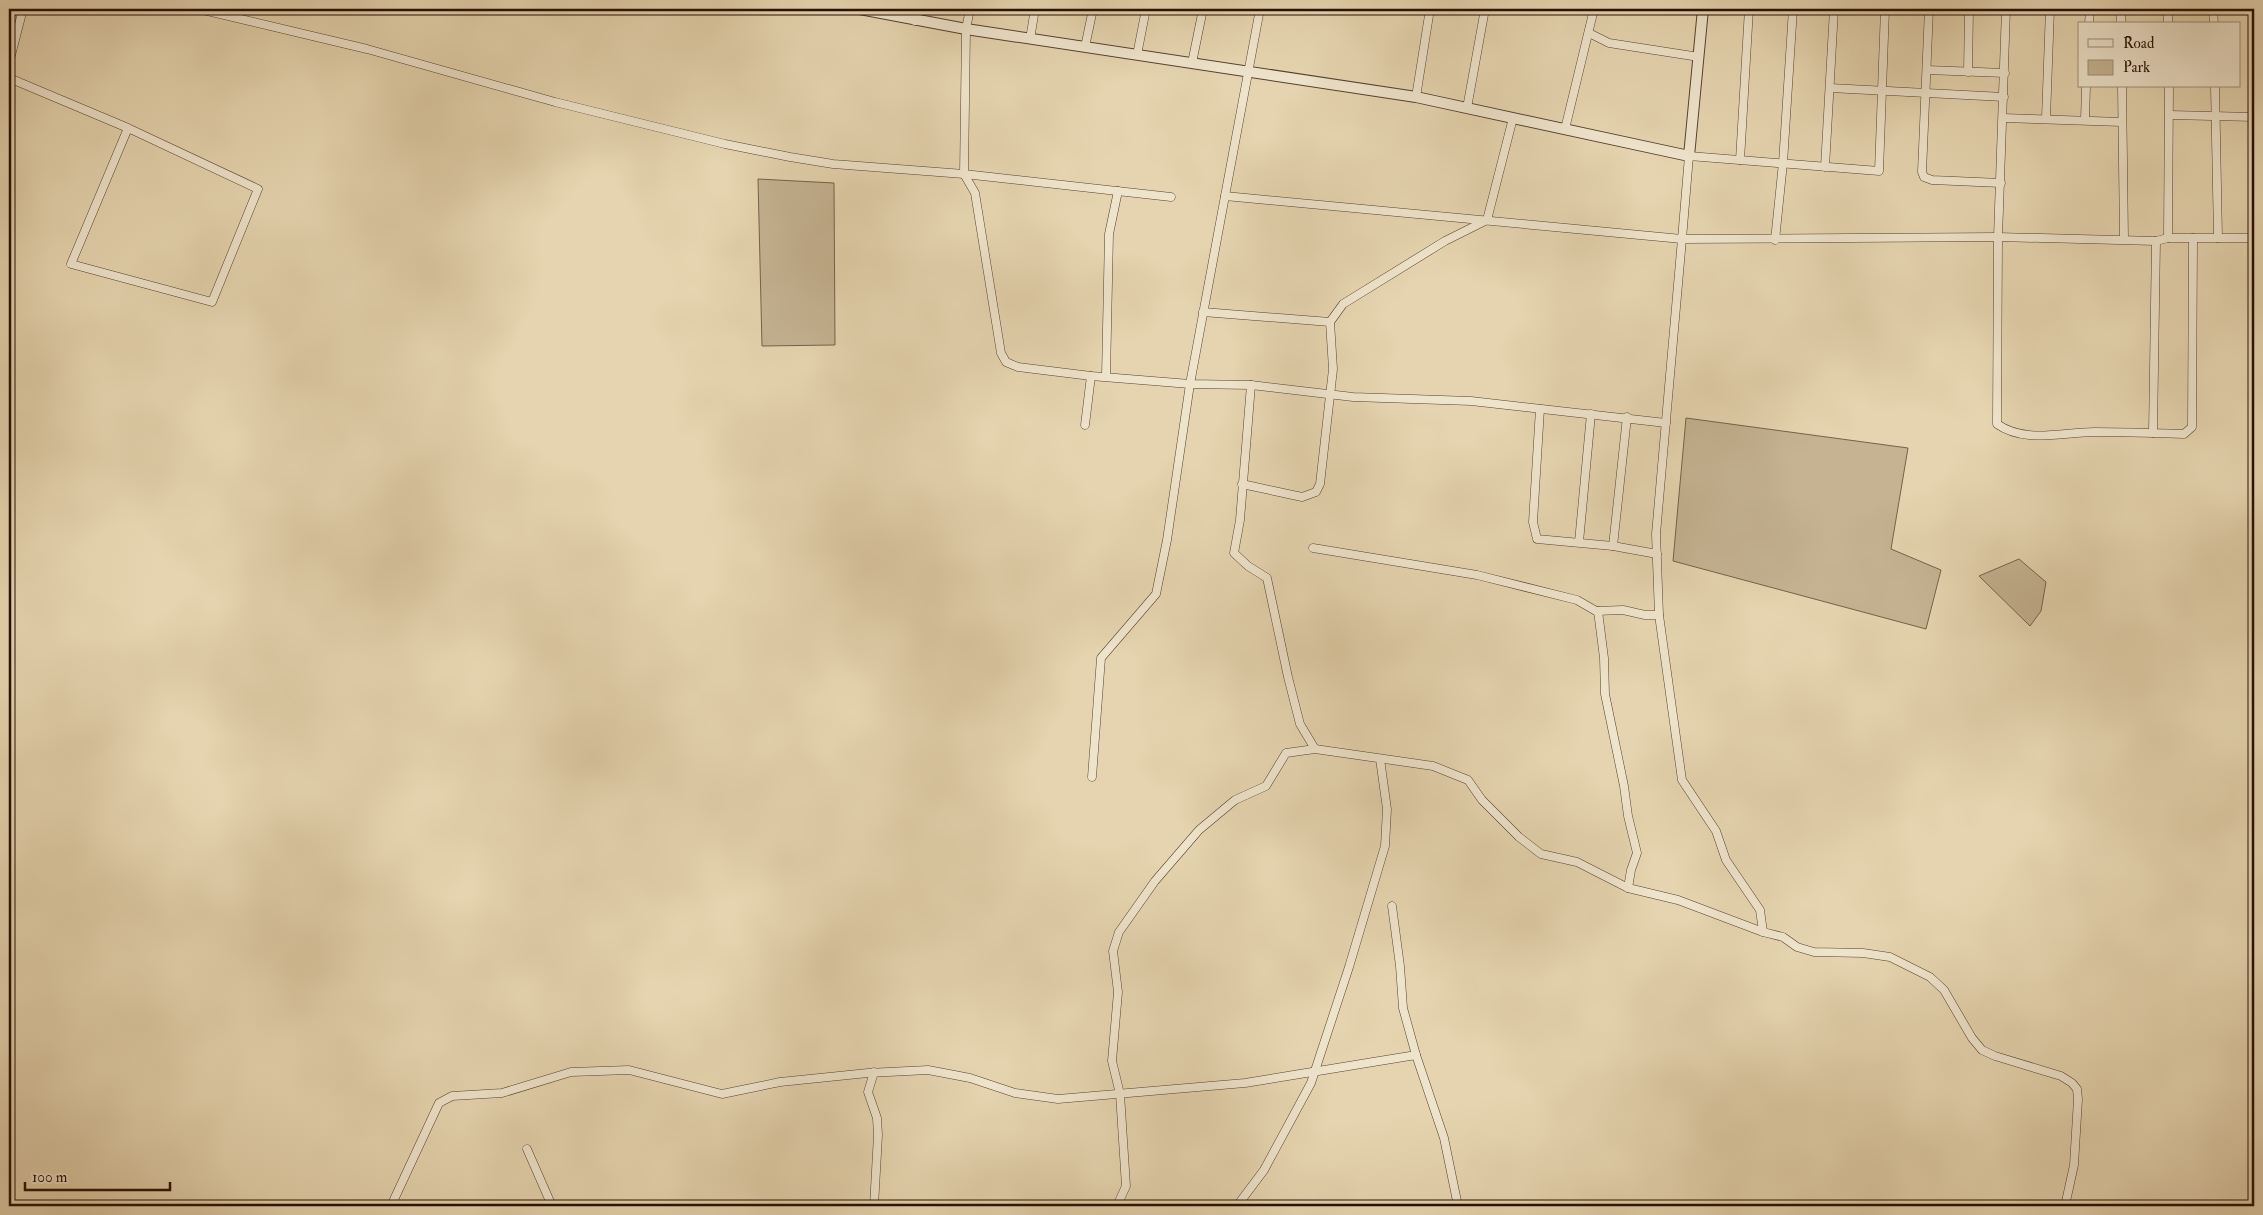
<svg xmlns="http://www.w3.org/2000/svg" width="2263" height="1215" font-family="'IM FELL Double Pica',serif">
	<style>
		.green { fill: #c5b392; stroke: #76614a }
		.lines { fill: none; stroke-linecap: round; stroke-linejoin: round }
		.minor-casing { stroke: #56402e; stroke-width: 9 }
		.tertiary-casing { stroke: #56402e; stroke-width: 12 }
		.minor { stroke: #eee3cb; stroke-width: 8 }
		.tertiary { stroke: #eee3cb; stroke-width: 10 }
	</style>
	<rect width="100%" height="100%" fill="#e5d4af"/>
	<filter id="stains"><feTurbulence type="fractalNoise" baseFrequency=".004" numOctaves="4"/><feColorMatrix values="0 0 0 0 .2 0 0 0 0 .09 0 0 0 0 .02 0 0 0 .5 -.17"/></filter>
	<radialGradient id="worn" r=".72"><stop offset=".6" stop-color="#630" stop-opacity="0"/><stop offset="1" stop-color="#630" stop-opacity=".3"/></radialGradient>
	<g class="green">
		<path d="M758,179L834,183L835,345L762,346Z"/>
		<path d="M1686,418L1908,448L1891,549L1941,570L1926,629L1673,561Z"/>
		<path d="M2019,559L2046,582L2041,611L2030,626L1979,576Z"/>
	</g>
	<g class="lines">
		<g class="minor-casing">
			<g id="minor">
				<path d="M199,9L367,49L555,102L725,144L790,157L833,164L964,174L1171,197"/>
				<path d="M970,9L966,29L964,174L975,193L1001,353L1006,362L1018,367L1091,376L1190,384L1251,385L1353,397L1471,401L1666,423"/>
				<path d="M1688,9L1703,11"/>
				<path d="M1929,9L1922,172L1924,177L1932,180L2001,183"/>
				<path d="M2006,9L1998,237L1997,424C2025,444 2063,432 2095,432C2124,432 2154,433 2184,434L2192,427L2193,238"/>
				<path d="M2121,9V24"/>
				<path d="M2168,9V24"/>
				<path d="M2213,9L2214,24"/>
				<path d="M915,21L918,9"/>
				<path d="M2089,24L2090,9"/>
				<path d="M1589,33L1609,43L1699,57"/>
				<path d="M1030,39L1035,9"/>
				<path d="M1085,47L1093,9"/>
				<path d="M1137,55L1146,9"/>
				<path d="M9,63L23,9"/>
				<path d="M1192,63L1203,9"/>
				<path d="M1927,70L2005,73"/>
				<path d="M1968,72L1969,9"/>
				<path d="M9,78L128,128L258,189L212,302L71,264L128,128"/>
				<path d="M2122,86L2124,239"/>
				<path d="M2215,86L2218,238"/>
				<path d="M1830,88L2004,97"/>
				<path d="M1416,97L1430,9"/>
				<path d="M1467,108L1485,9"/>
				<path d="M2170,115L2254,117"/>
				<path d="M2003,118L2122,122"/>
				<path d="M2046,118L2050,9"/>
				<path d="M2085,120L2086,86"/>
				<path d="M1565,129L1594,9"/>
				<path d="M1740,160L1749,9"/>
				<path d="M1825,167L1834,9"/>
				<path d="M1225,196L1260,9"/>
				<path d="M2168,238L2169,86"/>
				<path d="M1775,240L1783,163L1793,9"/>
				<path d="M1203,312L1330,322L1333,369L1320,484L1316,492L1302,497L1242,484"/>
				<path d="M1330,322L1343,304L1445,241L1487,220L1513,118"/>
				<path d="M1106,376L1109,234L1118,191"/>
				<path d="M1251,385L1240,520L1234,553L1248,566L1267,578L1288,677L1300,724L1315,749"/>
				<path d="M1540,409L1533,522L1537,539L1613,546L1657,554"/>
				<path d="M1085,425L1091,376"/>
				<path d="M2153,433L2156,241"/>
				<path d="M1579,542L1591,414"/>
				<path d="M1613,546L1627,417"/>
				<path d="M1313,548L1477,575L1577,600L1596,611L1623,610L1645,615H1659"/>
				<path d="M1598,611L1604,658L1605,694L1624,786L1628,816L1637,853L1631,870L1628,888"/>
				<path d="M1092,777L1101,658L1156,594L1167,540L1190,384L1225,196L1682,239L1689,156L1879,171L1885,9"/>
				<path d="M1392,906L1400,966L1403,1008L1416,1055L1444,1138L1458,1206"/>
				<path d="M1763,932L1760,910L1726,860L1716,831L1682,780L1659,615L1656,534L1682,239L1998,237L2156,241L2168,238H2254"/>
				<path d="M527,1149L552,1206"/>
				<path d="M391,1206L439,1103L452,1096L502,1093L571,1072L629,1070L722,1094L780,1082L868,1073L928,1070L970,1078L1015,1093L1058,1099L1245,1083L1416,1055"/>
				<path d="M874,1206L878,1135L877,1118L868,1092L874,1072"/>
				<path d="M1117,1206L1126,1186L1120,1094L1112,1061L1118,992L1113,951L1119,932L1155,881L1199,830L1235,800L1266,786L1286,753L1315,749L1433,766L1468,780L1482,800L1519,837L1541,854L1577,862L1628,888L1678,900L1763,932L1783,937L1797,947L1814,952L1863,953L1890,957L1930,977L1944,990L1972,1038L1982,1050L1995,1056L2061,1076L2072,1083L2077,1089L2078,1099L2074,1165L2065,1206"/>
				<path d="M1237,1206L1264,1170L1311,1083L1349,967L1385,846L1387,809L1380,759"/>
			</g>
		</g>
		<g class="tertiary-casing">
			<path id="tertiary" d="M860,9L966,29L1416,97L1689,156L1703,9"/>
		</g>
		<use href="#minor" class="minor"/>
		<use href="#tertiary" class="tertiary"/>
	</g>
	<rect width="2263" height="1215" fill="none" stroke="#e5d4af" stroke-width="30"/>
	<rect x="10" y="10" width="2243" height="1195" fill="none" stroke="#260f03" stroke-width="2.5"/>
	<rect x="15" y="15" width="2233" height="1185" fill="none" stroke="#260f03"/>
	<rect x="2078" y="22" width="162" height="65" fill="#eee3cb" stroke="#9e8e7b"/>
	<rect x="2088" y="39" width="25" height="8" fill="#eee3cb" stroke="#9e8e7b"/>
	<text x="2123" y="48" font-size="15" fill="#260f03">Road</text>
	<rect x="2088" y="60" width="25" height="15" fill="#c5b392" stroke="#9e8e7b"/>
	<text x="2123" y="72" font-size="15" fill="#260f03">Park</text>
	<path d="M25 1182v8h145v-8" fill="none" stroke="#260f03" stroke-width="2.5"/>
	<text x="32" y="1182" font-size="15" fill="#260f03" stroke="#eee3cb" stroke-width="4" paint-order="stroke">100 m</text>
	<rect width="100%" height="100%" filter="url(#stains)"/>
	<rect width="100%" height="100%" fill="url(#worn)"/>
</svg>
